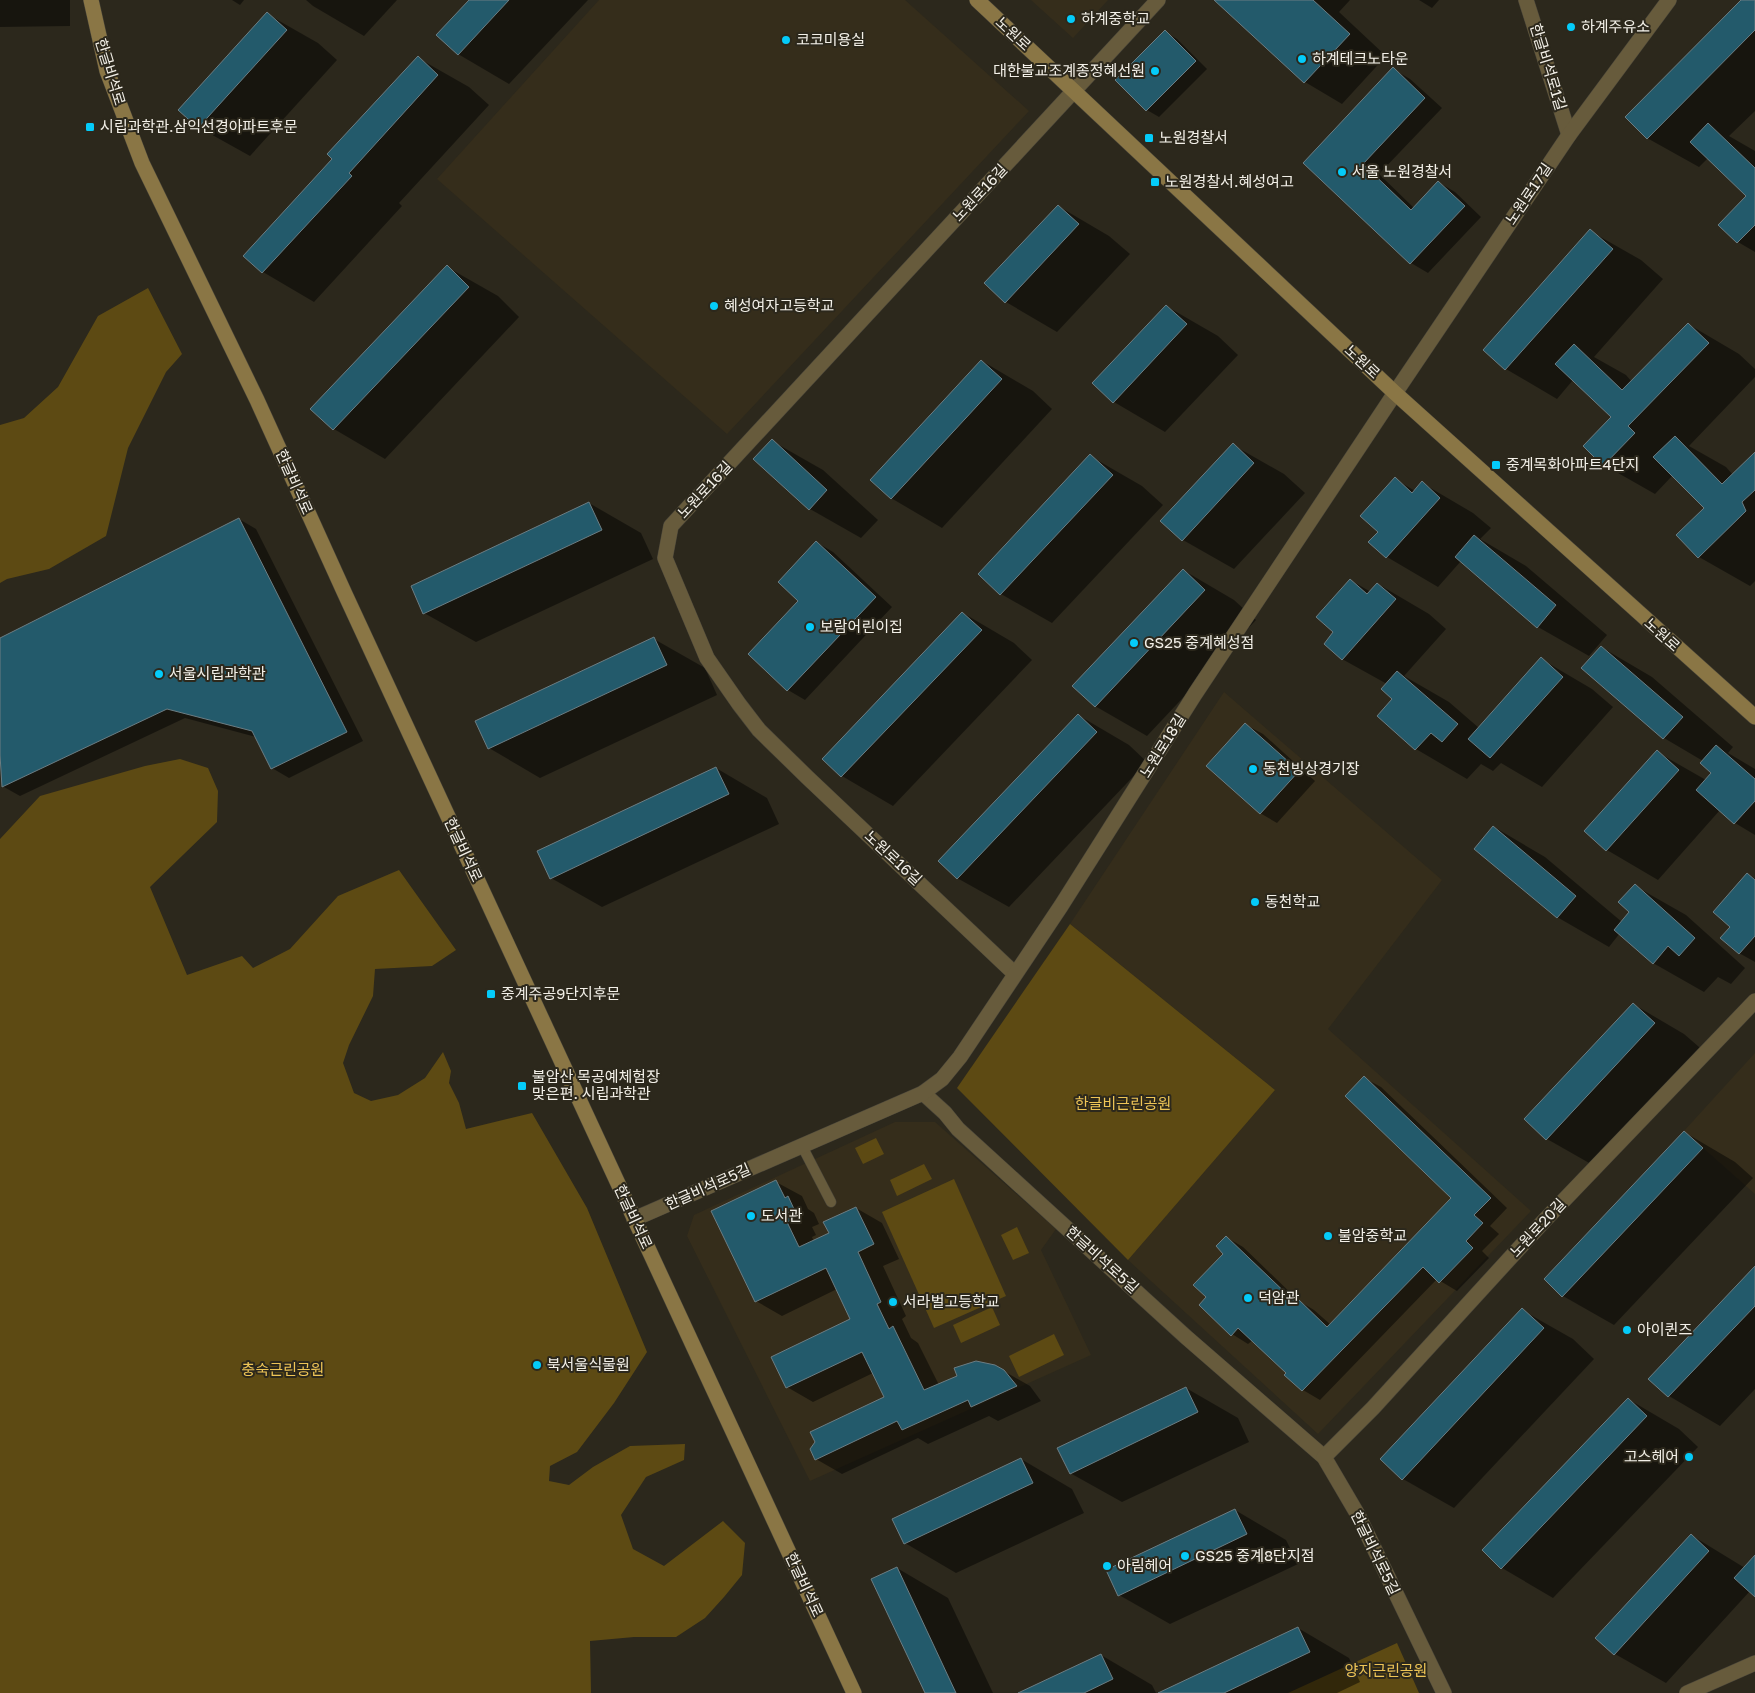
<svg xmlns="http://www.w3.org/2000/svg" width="1755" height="1693" font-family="'Golos Text','Noto Sans KR',sans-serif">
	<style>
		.built { fill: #352d1b }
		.green { fill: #5d4a13 }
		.shadow { fill: #0007 }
		.building { fill: #235a6b; stroke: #6c7d83 }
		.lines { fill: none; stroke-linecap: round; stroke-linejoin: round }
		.service-casing { stroke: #484439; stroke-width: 11 }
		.minor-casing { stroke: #484439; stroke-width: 16 }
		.tertiary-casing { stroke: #484439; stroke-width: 16 }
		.secondary-casing { stroke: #484439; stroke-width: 16 }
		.service { stroke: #675b3c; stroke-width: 10 }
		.minor { stroke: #675b3c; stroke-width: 15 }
		.tertiary { stroke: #675b3c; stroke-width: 15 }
		.secondary { stroke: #8a7645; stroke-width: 15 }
		.poi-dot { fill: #04cbf9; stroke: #2c281c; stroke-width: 2 }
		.labels { text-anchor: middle; stroke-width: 4; stroke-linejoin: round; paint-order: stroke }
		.poi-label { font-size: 15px; fill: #f3f0e8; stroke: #2c281c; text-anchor: start }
		.street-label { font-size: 15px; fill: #f3f0e8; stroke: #2c281c }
		.park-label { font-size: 15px; fill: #eec556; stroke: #2c281c }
	</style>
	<rect width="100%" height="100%" fill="#2c281c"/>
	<g class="built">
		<path d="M599,0H905L1029,111L727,434L437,179Z"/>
		<path d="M1031,0H1108L1073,38Z"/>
		<path d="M1224,692L1442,880L1328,1029L1531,1211L1318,1434L1128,1260L1275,1090L1070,924Z"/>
		<path d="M1755,1053V1194L1684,1131Z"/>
		<path d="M895,1122H935L1056,1229L1041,1250L1091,1355L810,1481L687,1236L694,1215Z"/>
	</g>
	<g class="green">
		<path d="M148,288L182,354L166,372L128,448L106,536L49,569L7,579L0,583V425L24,418L58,387L98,316Z"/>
		<path d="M180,759L208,768L218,791L217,822L150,887L187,975L242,956L253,968L290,949L338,896L399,870L456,950L432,966L375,969L373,996L349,1045L343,1063L354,1093L371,1101L398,1095L425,1078L443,1052L451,1071L449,1083L459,1103L466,1129L532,1113L587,1208L647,1352L614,1403L577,1452L550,1466L549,1481L569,1485L593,1467L630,1446L685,1444L684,1460L646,1477L621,1515L633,1549L664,1566L723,1521L745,1543L742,1575L724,1597L705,1618L676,1637H634L590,1641L591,1693H0V839L40,796L145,766Z"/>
		<path d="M1070,924L1275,1090L1128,1260L957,1088Z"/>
		<path d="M876,1138L884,1154L863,1164L855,1148Z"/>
		<path d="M924,1164L932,1179L897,1196L890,1180Z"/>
		<path d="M954,1179L1006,1296L934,1328L882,1212Z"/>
		<path d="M1017,1227L1029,1253L1013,1260L1001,1235Z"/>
		<path d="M992,1307L1000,1325L961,1343L953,1325Z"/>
		<path d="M1054,1334L1064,1355L1019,1377L1009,1356Z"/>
		<path d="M1397,1643L1419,1693H1288Z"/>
	</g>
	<g class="shadow">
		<path d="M0,0H70V26L0,27Z"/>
		<path d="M232,0H244L240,5Z"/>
		<path d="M306,0H397L364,36L313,6Z"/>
		<path d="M470,0H588L509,84L458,54Z"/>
		<path d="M1220,0H1350L1339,12L1386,56L1342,104L1305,82Z"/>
		<path d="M1419,0H1439L1432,8Z"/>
		<path d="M1743,0H1755V111L1729,136L1755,151V252L1738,242L1720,225L1748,196L1708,158L1699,167L1647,138Z"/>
		<path d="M267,14L318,43L337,60L250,156L198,127Z"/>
		<path d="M1165,32L1177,39L1207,69L1159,117L1147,110Z"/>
		<path d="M418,58L469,87L489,105L399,203L402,206L314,302L263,272L244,256L334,158Z"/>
		<path d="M1393,69L1410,79L1442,108L1379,174L1414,208L1438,182L1455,192L1481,217L1428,273L1411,263L1304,163Z"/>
		<path d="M1058,206L1109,236L1130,254L1057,332L1006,302Z"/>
		<path d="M1590,231L1641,260L1663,279L1594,357L1626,375L1632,382L1688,324L1739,354L1755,369V377L1689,446L1726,467L1733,475L1755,454V581L1750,586L1699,557L1705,508L1673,475L1655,494L1604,465L1612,417L1573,380L1557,399L1506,369L1484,350Z"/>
		<path d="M447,267L498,296L519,317L385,459L334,429L312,409Z"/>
		<path d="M1166,306L1218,336L1238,355L1165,432L1114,402L1094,383Z"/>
		<path d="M982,361L1033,391L1052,409L942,528L891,498Z"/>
		<path d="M772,441L823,470L878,520L861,538L810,509Z"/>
		<path d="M1233,445L1284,474L1305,493L1234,569L1183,540L1162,521Z"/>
		<path d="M1090,456L1142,486L1163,505L1052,623L1001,594Z"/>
		<path d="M1395,479L1415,491L1422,483L1473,513L1491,528L1480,539L1526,566L1607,635L1589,656L1538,627L1461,561L1438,587L1387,557L1370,542L1379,531Z"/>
		<path d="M589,503L641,533L653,559L476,642L424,613Z"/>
		<path d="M239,519L256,529L363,741L289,778L272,768L256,737L185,718L20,796L4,787L0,739V639Z"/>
		<path d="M816,542L833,552L892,607L805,700L788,690L750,654L800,601Z"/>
		<path d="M1183,570L1234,600L1256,620L1147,736L1095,706Z"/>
		<path d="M1350,580L1371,592L1378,584L1429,614L1446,629L1404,676L1449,702L1479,728L1541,659L1592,689L1613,707L1542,787L1501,763L1493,771L1481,764L1467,779L1416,749L1378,716L1394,699L1387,684L1342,659L1335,632Z"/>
		<path d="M963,613L1014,643L1032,660L893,806L842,776Z"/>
		<path d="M654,639L705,668L717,695L540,778L489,748Z"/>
		<path d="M1601,647L1652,677L1733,747L1728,753L1755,769V835L1735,823L1720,810L1658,880L1607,850L1586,831L1657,752L1706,780L1713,773L1703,761L1664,738L1583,668Z"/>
		<path d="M1078,715L1129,745L1147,762L1009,907L957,878Z"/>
		<path d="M1246,725L1263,734L1315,781L1277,823L1260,813Z"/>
		<path d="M716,768L767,798L779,824L602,907L551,878Z"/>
		<path d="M1494,827L1545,857L1622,922L1631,912L1635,886L1686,915L1745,968L1731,984L1718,977L1704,992L1653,963L1620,933L1609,947L1557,917Z"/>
		<path d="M1747,875L1755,879V962L1739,953L1732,927Z"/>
		<path d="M1633,1004L1684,1034L1706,1053L1598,1168L1547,1139Z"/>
		<path d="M1364,1078L1381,1087L1507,1208L1490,1226L1499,1234L1482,1251L1489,1258L1457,1291L1437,1279L1320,1400L1303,1390L1287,1373L1253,1340L1248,1344L1232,1334L1208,1297L1225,1254L1226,1237L1243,1247L1299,1301L1314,1310L1331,1325L1453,1198Z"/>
		<path d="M1684,1132L1735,1162L1753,1178L1614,1325L1563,1296Z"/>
		<path d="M776,1182L802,1196L808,1209L814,1213L819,1224L812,1227L816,1235L812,1237L814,1242L830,1234L856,1208L882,1223L899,1259L883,1266L906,1316L902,1319L911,1338L918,1343L939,1385L995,1366L1030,1386L1041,1401L998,1421L989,1416L928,1444L918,1438L842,1474L816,1459L885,1398L873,1373L813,1402L787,1387L852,1320L837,1289L782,1316L756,1301Z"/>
		<path d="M1755,1268V1389L1720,1426L1669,1396L1650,1379Z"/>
		<path d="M1522,1310L1573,1339L1594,1359L1454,1508L1403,1479Z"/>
		<path d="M1186,1388L1238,1418L1249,1442L1122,1502L1070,1473Z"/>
		<path d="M1628,1399L1679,1429L1698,1447L1553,1598L1502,1568L1484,1550Z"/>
		<path d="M1021,1459L1072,1489L1084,1513L956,1573L905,1543Z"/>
		<path d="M1235,1510L1286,1540L1298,1564L1170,1624L1119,1595Z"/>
		<path d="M1691,1535L1745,1568L1755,1557V1595L1750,1591L1666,1683L1615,1654Z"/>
		<path d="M897,1568L948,1598L993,1693H927Z"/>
		<path d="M1298,1628L1349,1658L1360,1682L1337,1693H1173Z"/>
		<path d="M1101,1655L1152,1685L1156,1693H1021Z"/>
	</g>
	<g class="building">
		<path d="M469,0H509L458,55L436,35Z"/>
		<path d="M1214,0H1313L1350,34L1304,83Z"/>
		<path d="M1741,0H1755V30L1647,139L1625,117Z"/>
		<path d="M267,12L287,30L198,128L178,110Z"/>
		<path d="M1165,30L1196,61L1146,111L1115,80Z"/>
		<path d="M418,56L438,75L349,173L352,176L262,273L243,256L332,159L327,154Z"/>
		<path d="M1393,67L1425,98L1363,164L1411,210L1438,181L1465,206L1410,264L1303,163Z"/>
		<path d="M1708,123L1755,168V225L1737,243L1718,225L1746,196L1690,142Z"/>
		<path d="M1058,205L1079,224L1005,303L984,283Z"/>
		<path d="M1590,229L1613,249L1505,370L1483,350Z"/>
		<path d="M447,265L469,287L333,430L310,409Z"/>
		<path d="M1166,305L1187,324L1113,403L1092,383Z"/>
		<path d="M1688,323L1709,343L1628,426L1635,433L1603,466L1583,446L1611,417L1555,364L1574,344L1622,390Z"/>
		<path d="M981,360L1002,379L891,499L870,480Z"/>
		<path d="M1675,436L1722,484L1755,452V490L1742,502L1746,511L1698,558L1676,535L1704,508L1653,457Z"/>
		<path d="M772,439L827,490L809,510L753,459Z"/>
		<path d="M1233,443L1254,463L1182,541L1160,521Z"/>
		<path d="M1090,454L1113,475L1000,595L978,574Z"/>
		<path d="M1395,477L1412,493L1422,481L1440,498L1386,558L1368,542L1378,532L1360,516Z"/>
		<path d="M589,502L602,530L423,614L411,586Z"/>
		<path d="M239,518L347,732L271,769L252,731L167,709L2,787L0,755V638Z"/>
		<path d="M1474,535L1556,605L1537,628L1455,557Z"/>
		<path d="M816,541L876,597L787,691L748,654L798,601L778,582Z"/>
		<path d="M1183,569L1205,590L1095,707L1072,686Z"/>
		<path d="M1350,579L1367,594L1377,583L1396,599L1342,660L1324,644L1333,632L1316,617Z"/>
		<path d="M962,612L982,630L841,777L822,759Z"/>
		<path d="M654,637L667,665L488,749L475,721Z"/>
		<path d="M1601,646L1683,717L1663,739L1581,668Z"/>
		<path d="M1541,657L1563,677L1490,758L1468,739Z"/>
		<path d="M1397,671L1458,724L1442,742L1431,733L1415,750L1377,716L1392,699L1381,689Z"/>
		<path d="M1078,714L1097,732L957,879L938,861Z"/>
		<path d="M1245,723L1299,771L1260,814L1206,766Z"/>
		<path d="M1716,745L1755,779V801L1734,824L1696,790L1711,773L1700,763Z"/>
		<path d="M1657,750L1679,770L1606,851L1584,831Z"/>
		<path d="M716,767L729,794L550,879L537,851Z"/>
		<path d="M1493,826L1576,896L1557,918L1474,849Z"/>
		<path d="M1747,873L1755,880V936L1739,954L1720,938L1730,927L1713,912Z"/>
		<path d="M1635,884L1695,938L1679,956L1668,946L1653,964L1614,930L1629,912L1618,902Z"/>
		<path d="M1633,1003L1655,1023L1546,1140L1524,1119Z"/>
		<path d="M1364,1076L1491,1198L1474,1215L1483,1223L1466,1241L1473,1248L1439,1283L1423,1267L1302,1391L1284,1375L1286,1373L1238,1328L1231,1336L1199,1305L1206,1297L1193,1285L1223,1254L1216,1246L1226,1236L1294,1301L1297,1298L1327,1327L1451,1198L1345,1096Z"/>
		<path d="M1684,1131L1703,1148L1562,1297L1544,1279Z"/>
		<path d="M776,1180L785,1198L788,1196L794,1209L787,1213L791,1220L787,1222L799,1247L829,1233L823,1222L856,1207L874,1244L858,1252L881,1302L877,1304L889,1329L893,1326L924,1390L957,1376L954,1368L976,1361L995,1365L1004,1370L1017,1386L971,1407L968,1400L902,1430L897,1421L815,1460L810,1449L815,1442L810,1432L884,1397L862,1352L786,1388L771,1357L850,1319L826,1268L755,1302L711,1211Z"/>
		<path d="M1755,1266V1306L1668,1397L1648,1379Z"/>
		<path d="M1522,1308L1544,1328L1402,1480L1380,1459Z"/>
		<path d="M1186,1387L1198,1412L1070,1474L1057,1448Z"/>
		<path d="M1628,1398L1647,1416L1501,1569L1482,1550Z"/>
		<path d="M1021,1458L1033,1483L904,1544L892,1519Z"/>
		<path d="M1235,1509L1247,1534L1118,1596L1106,1570Z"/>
		<path d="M1691,1534L1709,1551L1614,1655L1595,1638Z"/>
		<path d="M1755,1555V1597L1734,1578Z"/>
		<path d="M897,1567L956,1693H925L871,1579Z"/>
		<path d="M1298,1627L1310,1652L1224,1693H1158Z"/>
		<path d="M1101,1654L1113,1679L1084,1693H1018Z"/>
	</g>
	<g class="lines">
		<g class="service-casing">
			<path id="service" d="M802,1146L831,1202"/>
		</g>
		<g class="minor-casing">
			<g id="minor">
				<path d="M1526,0L1569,135"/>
				<path d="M1015,974L807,777L759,730L739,704L707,658L665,558L671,526L1158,0"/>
			</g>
		</g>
		<g class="tertiary-casing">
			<g id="tertiary">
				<path d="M923,1093L945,1113L958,1129L1186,1337L1324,1457L1358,1515L1444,1693"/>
				<path d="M634,1219L923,1093L942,1079L960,1057L1061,906L1195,694L1395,393L1569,135L1669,0"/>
				<path d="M1324,1457L1373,1408L1543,1222L1755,1001"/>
				<path d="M1687,1693L1755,1663"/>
			</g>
		</g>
		<g class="secondary-casing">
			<g id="secondary">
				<path d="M91,0L107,71L142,163L257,400L345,594L854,1693"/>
				<path d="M977,0L1395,393L1755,717"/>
			</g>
		</g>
		<use href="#service" class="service"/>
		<use href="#minor" class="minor"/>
		<use href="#tertiary" class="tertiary"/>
		<use href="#secondary" class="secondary"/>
	</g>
	<g class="poi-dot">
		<circle cx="1071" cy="19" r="5"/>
		<circle cx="1571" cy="27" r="5"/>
		<circle cx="786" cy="40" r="5"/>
		<circle cx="1302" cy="59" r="5"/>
		<circle cx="1155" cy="71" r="5"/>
		<rect x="85" y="122" width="10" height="10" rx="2.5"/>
		<rect x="1144" y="133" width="10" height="10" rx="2.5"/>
		<circle cx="1342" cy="172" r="5"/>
		<rect x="1150" y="177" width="10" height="10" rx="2.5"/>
		<circle cx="714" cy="306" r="5"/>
		<rect x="1491" y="460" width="10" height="10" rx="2.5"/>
		<circle cx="810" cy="627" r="5"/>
		<circle cx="1134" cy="643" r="5"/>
		<circle cx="159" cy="674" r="5"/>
		<circle cx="1253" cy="769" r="5"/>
		<circle cx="1255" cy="902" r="5"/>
		<rect x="486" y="989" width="10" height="10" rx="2.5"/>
		<rect x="517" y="1081" width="10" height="10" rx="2.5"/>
		<circle cx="751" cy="1216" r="5"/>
		<circle cx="1328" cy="1236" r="5"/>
		<circle cx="1248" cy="1298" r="5"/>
		<circle cx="893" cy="1302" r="5"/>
		<circle cx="1627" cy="1330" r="5"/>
		<circle cx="537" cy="1365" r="5"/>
		<circle cx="1689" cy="1457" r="5"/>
		<circle cx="1185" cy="1556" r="5"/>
		<circle cx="1107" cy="1566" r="5"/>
	</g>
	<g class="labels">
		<g class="poi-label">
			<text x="1081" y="24">하계중학교</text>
			<text x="1581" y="32">하계주유소</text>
			<text x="796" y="45">코코미용실</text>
			<text x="1312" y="64">하계테크노타운</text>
			<text x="1145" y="76" text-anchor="end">대한불교조계종정혜선원</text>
			<text x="100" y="132">시립과학관.삼익선경아파트후문</text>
			<text x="1159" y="143">노원경찰서</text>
			<text x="1352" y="177">서울 노원경찰서</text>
			<text x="1165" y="187">노원경찰서.혜성여고</text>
			<text x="724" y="311">혜성여자고등학교</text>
			<text x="1506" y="470">중계목화아파트4단지</text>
			<text x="820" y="632">보람어린이집</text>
			<text x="1144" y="648">GS25 중계혜성점</text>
			<text x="169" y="679">서울시립과학관</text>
			<text x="1263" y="774">동천빙상경기장</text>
			<text x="1265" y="907">동천학교</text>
			<text x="501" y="999">중계주공9단지후문</text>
			<text x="532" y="1082">불암산 목공예체험장<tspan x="532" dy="17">맞은편. 시립과학관</tspan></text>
			<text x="761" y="1221">도서관</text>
			<text x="1338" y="1241">불암중학교</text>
			<text x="1258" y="1303">덕암관</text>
			<text x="903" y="1307">서라벌고등학교</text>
			<text x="1637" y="1335">아이퀸즈</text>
			<text x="547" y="1370">북서울식물원</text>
			<text x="1679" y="1462" text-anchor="end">고스헤어</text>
			<text x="1195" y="1561">GS25 중계8단지점</text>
			<text x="1117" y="1571">아림헤어</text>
		</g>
		<g class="street-label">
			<text transform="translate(1013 34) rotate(43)" y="5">노원로</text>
			<text transform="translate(1548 67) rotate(73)" y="5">한글비석로1길</text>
			<text transform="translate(110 72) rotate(73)" y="5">한글비석로</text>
			<text transform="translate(980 193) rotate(-47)" y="5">노원로16길</text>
			<text transform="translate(1529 194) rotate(-56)" y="5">노원로17길</text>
			<text transform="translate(1362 362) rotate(43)" y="5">노원로</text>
			<text transform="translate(294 482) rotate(66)" y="5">한글비석로</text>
			<text transform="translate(705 490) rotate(-47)" y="5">노원로16길</text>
			<text transform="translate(1662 635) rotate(42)" y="5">노원로</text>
			<text transform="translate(1163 746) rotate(-58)" y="5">노원로18길</text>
			<text transform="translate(463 850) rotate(65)" y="5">한글비석로</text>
			<text transform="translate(893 858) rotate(43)" y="5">노원로16길</text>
			<text transform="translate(708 1187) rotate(-24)" y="5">한글비석로5길</text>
			<text transform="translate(633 1217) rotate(65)" y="5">한글비석로</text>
			<text transform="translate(1538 1228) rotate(-47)" y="5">노원로20길</text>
			<text transform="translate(1102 1260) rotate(42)" y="5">한글비석로5길</text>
			<text transform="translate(1375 1553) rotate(64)" y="5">한글비석로5길</text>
			<text transform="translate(804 1585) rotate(65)" y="5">한글비석로</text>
		</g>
		<g class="park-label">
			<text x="1123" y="1109">한글비근린공원</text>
			<text x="283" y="1375">충숙근린공원</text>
			<text x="1386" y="1676">양지근린공원</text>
		</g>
	</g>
</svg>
